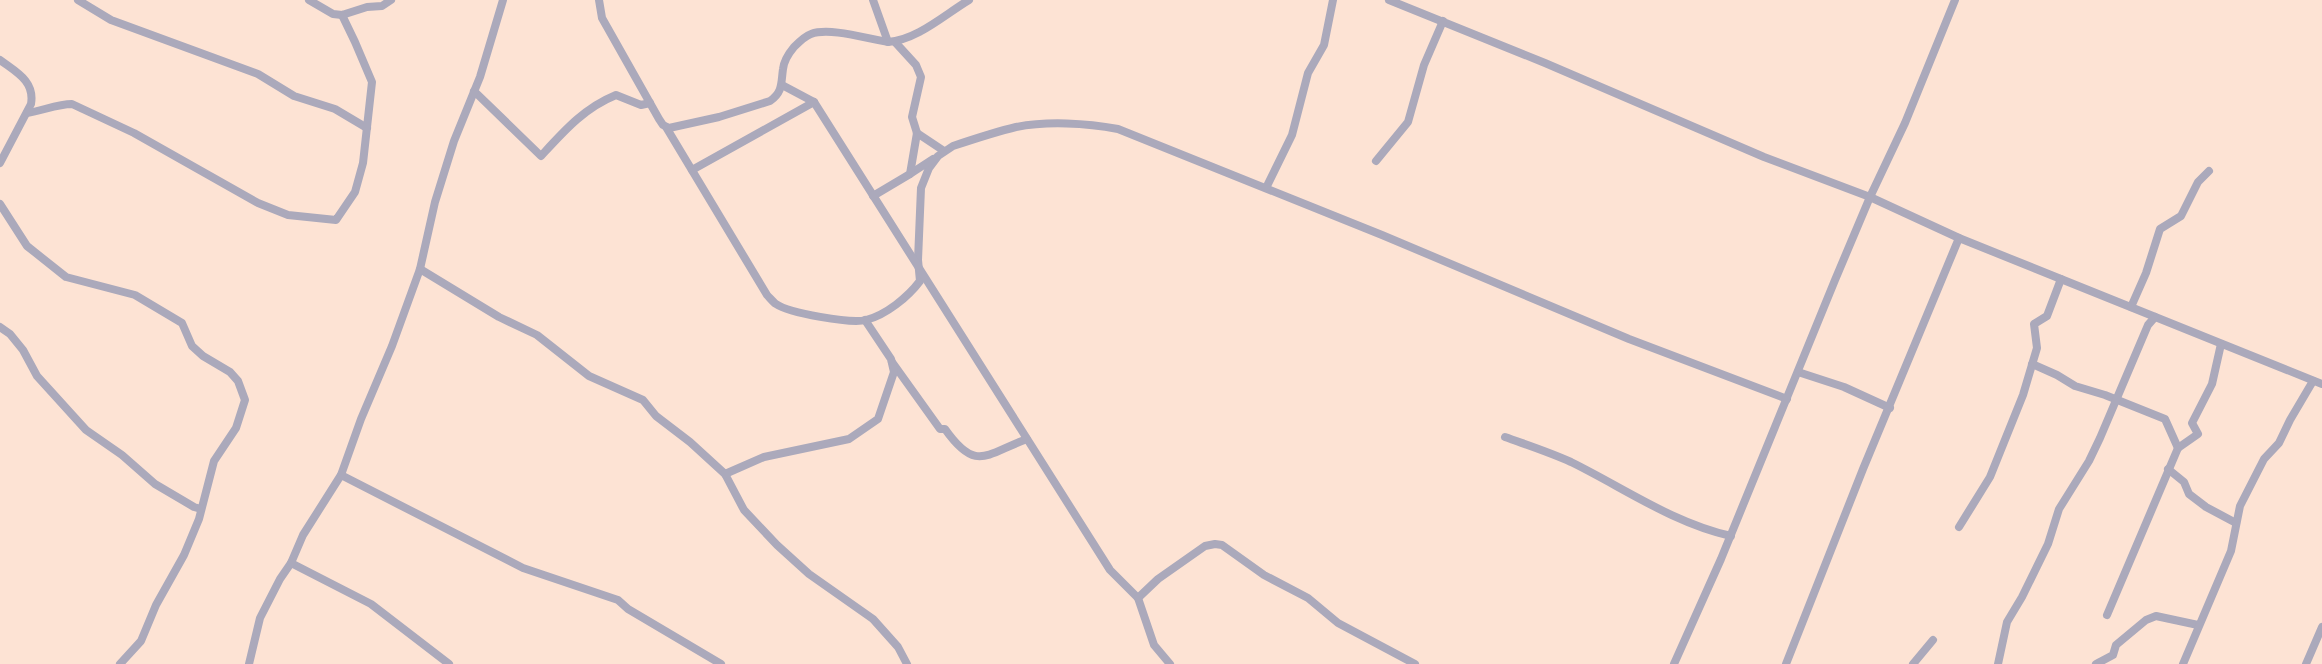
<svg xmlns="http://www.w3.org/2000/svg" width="2322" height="664" font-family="'Exo 2',sans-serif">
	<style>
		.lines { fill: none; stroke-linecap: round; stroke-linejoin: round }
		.minor { stroke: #aba9bb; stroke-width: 8 }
	</style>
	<rect width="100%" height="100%" fill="#fde3d4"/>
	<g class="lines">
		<g class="minor">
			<path d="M78,0L111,20L258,74L294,96L335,109L367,128"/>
			<path d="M309,0L333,14L342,15L367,7L382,6L391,0"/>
			<path d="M599,0L602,18L659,119L663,125L669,128L719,117L770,101C783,92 781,83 783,69C784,60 789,53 794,47C799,42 805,36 811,34C830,27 868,39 888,42C917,40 944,15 969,0"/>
			<path d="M873,0L888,42"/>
			<path d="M1389,0L1545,63L1764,157L1870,197L1959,238L2322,384"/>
			<path d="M0,60C16,72 35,81 31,104L0,163"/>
			<path d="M782,85L814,102"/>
			<path d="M474,91L541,156C564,131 584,108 616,95L641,105L650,103"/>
			<path d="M27,113C42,111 57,104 72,104L134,133L258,203L288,215L336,220L355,192L363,163L372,82L355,42L342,15"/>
			<path d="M666,127L767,295C770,298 773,302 776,304C789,313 851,324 866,320C886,315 908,297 920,281L918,260L921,188L929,168L938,156L953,146C974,139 995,132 1016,127C1047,121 1086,123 1118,129L1382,235L1629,339L1787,399"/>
			<path d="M917,133L944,151"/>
			<path d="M1376,161L1408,122L1424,65L1443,21"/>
			<path d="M692,170L814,102L1110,570L1138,598L1154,645L1170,664"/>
			<path d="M910,174L933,159"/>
			<path d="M1266,188L1292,135L1308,73L1324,45L1333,0"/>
			<path d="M873,196L910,174L917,133L912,117L921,77L916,65L895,42"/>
			<path d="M0,204L27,246L66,277L135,295L182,323L192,346L203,356L230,372L238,381L245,400L236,428L214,461L199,519L184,555L156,605L141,641L120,664"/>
			<path d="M420,269L499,317L537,335L589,376L643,400L656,416L690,442L725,474L744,510L777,545L809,574L873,619L898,647L907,664"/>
			<path d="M2131,307L2146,273L2160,229L2181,216L2198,182L2209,171"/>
			<path d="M0,327L10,334L23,350L37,376L86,430L122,455L155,484L194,507L201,509"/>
			<path d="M892,362L940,429H945C976,473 986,454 1027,439"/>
			<path d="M2032,364L2057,375L2075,386L2105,395L2165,419L2178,448"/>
			<path d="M1798,372L1844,387L1890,408"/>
			<path d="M1505,437C1527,445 1549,452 1571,462C1624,488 1673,523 1731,536"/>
			<path d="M2168,469L2184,482L2189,494L2206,507L2236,523"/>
			<path d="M725,474L764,457L849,439L878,419L894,372L891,359L865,320"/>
			<path d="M341,475L523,568L618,600L628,609L721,664"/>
			<path d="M1959,527L1990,477L2023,395L2037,348L2034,324L2047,316L2061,279"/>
			<path d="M291,563L371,604L449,664"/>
			<path d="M1138,598L1158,579L1205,546L1215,544L1222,545L1264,575L1308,598L1338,623L1415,664"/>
			<path d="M2107,615L2178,448L2198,434L2192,423L2212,384L2221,344"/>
			<path d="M249,664L260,618L280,579L291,563L303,535L341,475L361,419L392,346L420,269L435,202L454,141L480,77L503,0"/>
			<path d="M1674,664L1721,559L1835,280L1870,197L1905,123L1955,0"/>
			<path d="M1786,664L1863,469L1959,238"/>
			<path d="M1913,664L1933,640"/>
			<path d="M1998,664L2007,622L2022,597L2048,544L2059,509L2089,461L2100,438L2148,325L2155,317"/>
			<path d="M2096,664L2113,655L2116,645L2146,620L2156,616L2198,625"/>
			<path d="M2183,664L2231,551L2240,506L2264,459L2279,443L2290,420L2313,381"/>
			<path d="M2306,664L2322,627"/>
		</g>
	</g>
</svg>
